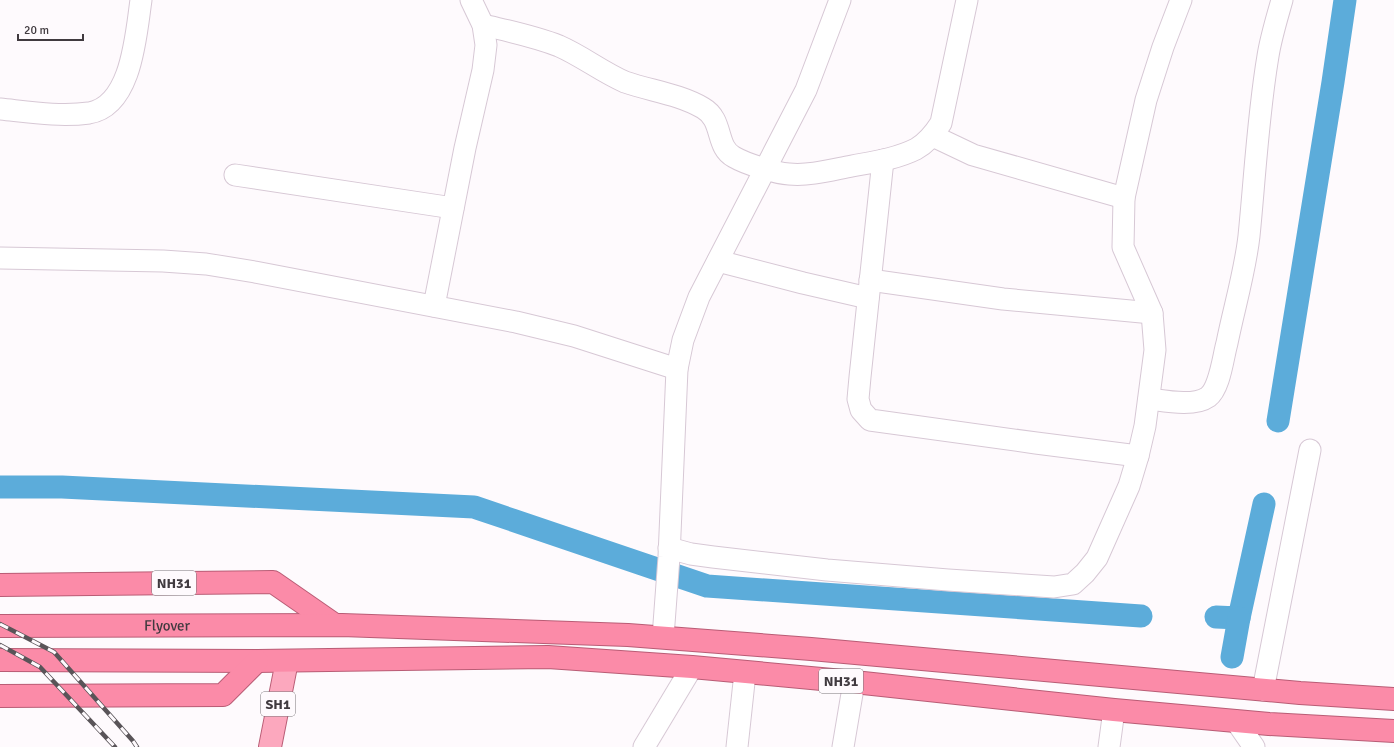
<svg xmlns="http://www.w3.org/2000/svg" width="1394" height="747" font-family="Signika,sans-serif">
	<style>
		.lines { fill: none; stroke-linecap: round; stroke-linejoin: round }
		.canal { stroke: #5cacda; stroke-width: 23 }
		.minor-casing { stroke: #d7c8d5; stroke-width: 23 }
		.primary-casing { stroke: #b95c75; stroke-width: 24 }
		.trunk-casing { stroke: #b95c75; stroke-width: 24 }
		.minor { stroke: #fff; stroke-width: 21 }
		.primary { stroke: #fca8be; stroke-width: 22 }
		.trunk { stroke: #fb8ba8; stroke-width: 22 }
		.rail-casing { stroke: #595458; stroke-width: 4.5 }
		.rail { stroke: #fefafd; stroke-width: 3; stroke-dasharray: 9; stroke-linecap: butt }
		.labels { text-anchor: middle; stroke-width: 3.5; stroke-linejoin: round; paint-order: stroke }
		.shield { fill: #fefafd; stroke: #797478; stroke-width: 1 }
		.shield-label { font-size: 14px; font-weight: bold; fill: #403a3f }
		.street-label { font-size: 15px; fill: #403a3f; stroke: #fefafd }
	</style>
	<rect width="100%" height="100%" fill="#fefafd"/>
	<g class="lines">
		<g class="canal">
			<path d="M1278,421L1333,82L1345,0"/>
			<path d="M0,487H62L474,507L707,586L1141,616"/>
			<path d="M1216,617L1239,618L1264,504"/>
			<path d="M1232,657L1239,618"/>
		</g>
		<g class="minor-casing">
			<g id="minor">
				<path d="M483,25C508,31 534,36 559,46C582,56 602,72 625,82C651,91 679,94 703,108C724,120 715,147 734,157C746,164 775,173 789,174C810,176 831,170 852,166C873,162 896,159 916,149C927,143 934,134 941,123L967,0"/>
				<path d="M0,109C29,112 60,117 89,113C132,106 136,34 141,0"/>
				<path d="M933,136L973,155L1124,198"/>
				<path d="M883,160L860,377L858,399L861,410L870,420L1036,443L1138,456"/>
				<path d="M235,175L453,208"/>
				<path d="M0,258L163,261L206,264L255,272L516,322L574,336L677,369"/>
				<path d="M718,261L803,283L868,298"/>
				<path d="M870,280L1003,299L1152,313"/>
				<path d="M434,306L465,148L483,70L486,45L483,25L471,0"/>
				<path d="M1149,399C1165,401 1194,407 1208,397C1220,388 1223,357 1227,343C1234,308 1245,272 1249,236C1255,176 1258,115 1268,56C1271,37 1277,18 1282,0"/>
				<path d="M669,548L691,554L713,557L827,570L948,580L1054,587L1073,584L1085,573L1097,558L1129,486L1138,456L1145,426L1155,350L1152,313L1123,247L1124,198L1146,100L1163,47L1181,0"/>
				<path d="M663,637L669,557L677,369L683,340L699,297L806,90L840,0"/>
				<path d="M1263,690L1310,450"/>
				<path d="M1236,721L1254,747"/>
				<path d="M644,747L692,667"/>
				<path d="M737,747L745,673"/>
				<path d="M843,747L854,682"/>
				<path d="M1109,747L1114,710"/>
			</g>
		</g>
		<g class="primary-casing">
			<path id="primary" d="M270,747L287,661"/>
		</g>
		<g class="trunk-casing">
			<g id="trunk">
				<path d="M0,585L273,582L335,625"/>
				<path id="s1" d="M0,626L342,625L628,635L811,649L1300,693L1394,699"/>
				<path d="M0,660L257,661L548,657L692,667L854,682L1114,710L1269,724L1394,731"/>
				<path d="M0,696L223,695L257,661"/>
			</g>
		</g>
		<use href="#minor" class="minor"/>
		<use href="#primary" class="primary"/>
		<use href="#trunk" class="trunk"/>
		<g class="rail-casing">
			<g id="rail">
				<path d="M0,624L54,652L133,741L137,747"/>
				<path d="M0,645L40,667L115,747"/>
			</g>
		</g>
		<use href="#rail" class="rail"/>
	</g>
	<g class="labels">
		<g class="shield">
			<rect x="152" y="571" width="44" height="24" rx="3"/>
			<rect x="819" y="669" width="44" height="24" rx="3"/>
			<rect x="261" y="692" width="34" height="24" rx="3"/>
		</g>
		<g class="shield-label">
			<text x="174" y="588">NH31</text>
			<text x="841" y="686">NH31</text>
			<text x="278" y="709">SH1</text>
		</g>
		<g class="street-label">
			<text dy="5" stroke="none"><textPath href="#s1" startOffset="167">Flyover</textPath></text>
		</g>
	</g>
	<path d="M18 34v6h65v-6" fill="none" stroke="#403a3f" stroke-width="2"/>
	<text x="24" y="34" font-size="12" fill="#403a3f" stroke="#fefafd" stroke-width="3" paint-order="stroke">20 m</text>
</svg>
